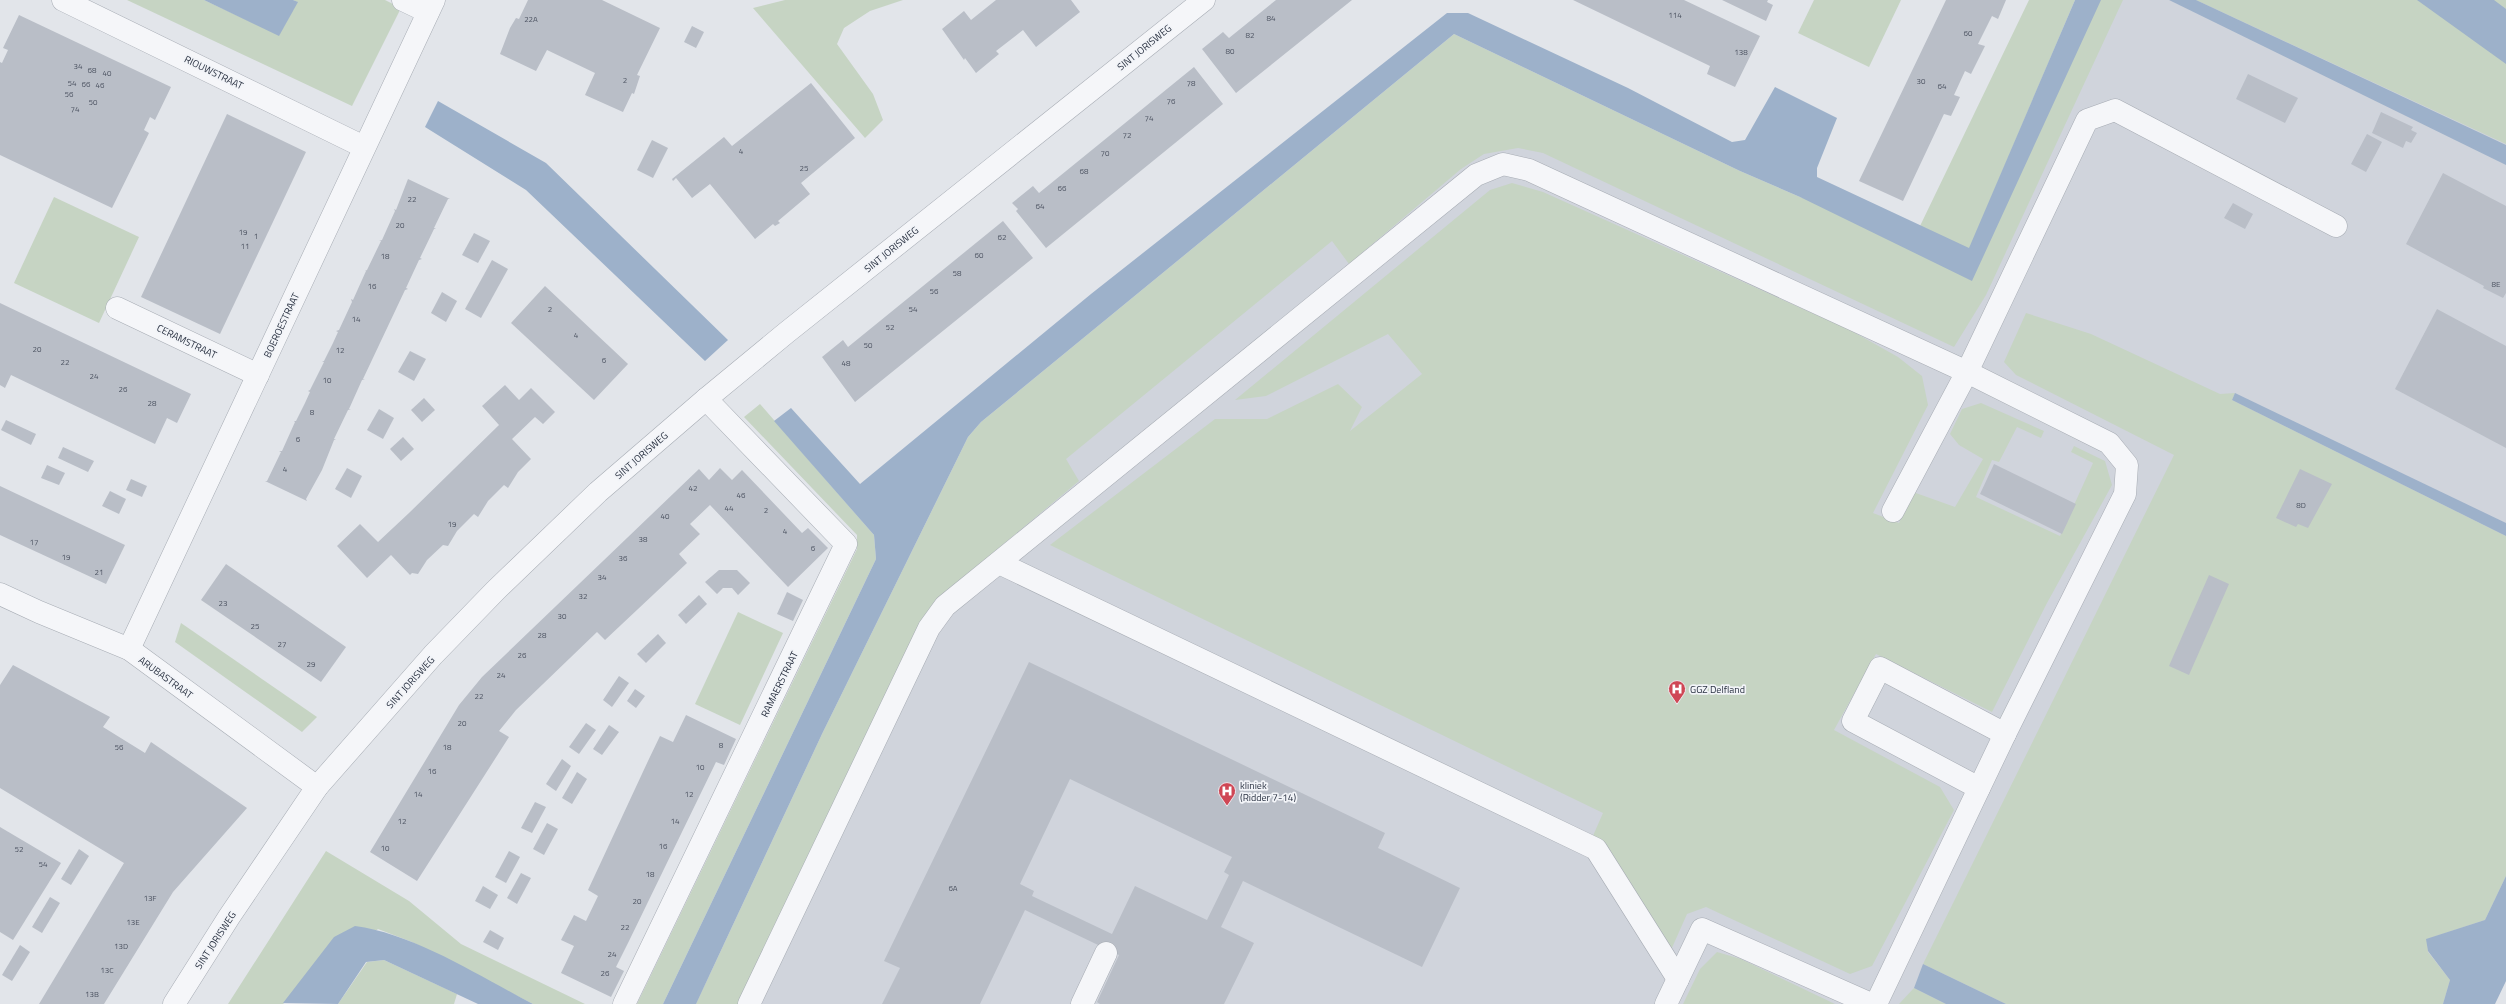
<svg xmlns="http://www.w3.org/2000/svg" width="2506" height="1004" font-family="'Titillium Web',sans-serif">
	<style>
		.built { fill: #d0d4dc }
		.green { fill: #c6d4c3 }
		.water { fill: #9db1ca }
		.building { fill: #b9bec7; fill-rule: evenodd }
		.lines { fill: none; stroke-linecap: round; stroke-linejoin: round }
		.minor-casing { stroke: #a7acb4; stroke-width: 23 }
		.minor { stroke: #f5f6f9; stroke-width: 22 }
		.labels { text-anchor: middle; stroke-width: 3.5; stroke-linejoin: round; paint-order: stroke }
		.number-label { font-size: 8px; fill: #4e5563 }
		.street-label { font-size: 10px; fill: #2a3242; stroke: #f2f4f8 }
		.poi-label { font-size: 10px; fill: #2a3242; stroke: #f2f4f8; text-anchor: start }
	</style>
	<rect width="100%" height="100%" fill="#e2e5ea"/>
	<path class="built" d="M2121,0H2392L2506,82V978L2493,1004H695L990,429L1438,50L1976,302Z"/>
	<g class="green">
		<path d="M127,0H204L279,35L297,2L293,0H385L401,8L352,106Z"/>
		<path d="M785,0H903L870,11L844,28L837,44L873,94L883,120L865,138L753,8Z"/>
		<path d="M1814,0H1901L1869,67L1798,33Z"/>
		<path d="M2029,0H2075L1974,238L2090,0H2123L1986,295L1954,347L1543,153L1518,148L1484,154L1461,169L1349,264L1332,241L1066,459L1079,481L958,582L741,1004H696L822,734L968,437L981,422L1454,34L1740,171L1800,197L1969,249L1920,226Z"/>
		<path d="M2196,0H2506V144Z"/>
		<path d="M1512,183L1543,192L1850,330L1898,357L1922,376L1928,405L1873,513L1899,523L1913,492L1955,507L1983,459L1959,445L1950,434L1962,409L1981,403L2044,431L2041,438L2017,427L1999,462L1992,460L1976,497L2060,536L2093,463L2071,452L2074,446L2105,461L2112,485L2047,603L1992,712L1876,654L1834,730L1940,787L1954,810L1872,966L1850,974L1706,907L1687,914L1671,950L1592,838L1603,813L1050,545L1215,419H1267L1338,384L1362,407L1350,431L1422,374L1388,334L1266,396L1235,400L1490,190Z"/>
		<path d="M54,197L139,237L99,323L14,283Z"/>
		<path d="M2026,313L2091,334L2220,394L2235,393L2232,400L2506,536V876L2485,920L2427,939L2428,952L2450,980L2443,1004H2006L1923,964L2174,455L2016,375L2004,362Z"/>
		<path d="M760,404L874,535L876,559L663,1004H637L857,549V535L744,417Z"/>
		<path d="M738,612L783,633L740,725L695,704Z"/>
		<path d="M181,623L317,717L302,732L175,642Z"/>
		<path d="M326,851L409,901L461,944L585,1004H533L412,942L378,929L283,1004H228Z"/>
		<path d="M1717,952L1741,959L1835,1004H1683L1700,969Z"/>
		<path d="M384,960L457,994L454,1004H338L367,962Z"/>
		<path d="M1914,988L1946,1004H1899Z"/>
	</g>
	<g class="water">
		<path d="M204,0H293L298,2L279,36Z"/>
		<path d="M2075,0H2101L1972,281L1800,197L1740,171L1454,34L981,422L968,437L822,734L696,1004H663L876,559L874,535L774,421L791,408L860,484L1091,294L1447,13H1468L1628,88L1732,142L1745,140L1775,87L1837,118L1817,168V177L1969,248Z"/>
		<path d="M2169,0H2196L2506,145V165Z"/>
		<path d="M2417,0H2494L2506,9V64Z"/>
		<path d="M438,101L546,163L728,340L705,361L526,190L425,127Z"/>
		<path d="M2235,393L2506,523V536L2232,400Z"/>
		<path d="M2506,876V981L2495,1004H2443L2450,980L2428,951L2426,939L2485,920Z"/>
		<path d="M355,926C415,934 479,976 533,1004H478L384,960L366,962L338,1004L283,1003L334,937Z"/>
		<path d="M1923,964L2006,1004H1946L1914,988Z"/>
	</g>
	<g class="building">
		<path d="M528,0H602L660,28L637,75L640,76L634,94L632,93L623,112L585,95L595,73L547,50L536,71L500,54L510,28L516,18L519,19Z"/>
		<path d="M996,0H1071L1080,12L1036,47L1023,30L996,51L999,54L976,73L965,58L964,60L942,29L964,11L971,20Z"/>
		<path d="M1276,0H1352L1236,93L1202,49L1223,32L1229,38Z"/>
		<path d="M1573,0H1684L1760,36L1735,87L1707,74L1710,66Z"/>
		<path d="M1722,0H1768L1767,2L1773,5L1766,21Z"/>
		<path d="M1946,0H2006L1998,19L1992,16L1978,44L1985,46L1971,74L1965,71L1954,95L1960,97L1951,116L1944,114L1943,116L1903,201L1859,181Z"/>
		<path d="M19,15L171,87L155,120L150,117L144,130L149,133L112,208L0,155V62L2,63L8,50L3,48Z"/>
		<path d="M692,26L704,32L696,48L684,42Z"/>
		<path d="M1194,67L1223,104L1046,248L1016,211L1018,209L1012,203L1033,186L1039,193Z"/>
		<path d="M2248,74L2298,98L2285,123L2236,99Z"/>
		<path d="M811,83L855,138L801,183L810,194L778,221L780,223L775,226L773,224L755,239L710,184L692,198L676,178L673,181L672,179L724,137L732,146Z"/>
		<path d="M2381,112L2413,127L2411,130L2417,133L2411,143L2406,141L2403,148L2372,133Z"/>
		<path d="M227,114L306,152L220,334L141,297Z"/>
		<path d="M2367,134L2382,142L2366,172L2351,164Z"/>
		<path d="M652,140L668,148L653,178L637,170Z"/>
		<path d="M2443,173L2506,206V293L2503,298L2483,288L2484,286L2406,244Z"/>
		<path d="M408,179L450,199H448L434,228L436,229H434L420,258L422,259L419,260L406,288L408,289L405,290L363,379H365L362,380L349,409H351L348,410L334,439L336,440H334L322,470L306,499L307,501L265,481H267L281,452L279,451H282L295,422L294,421H296L305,403L310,392L308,391L310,390L324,362L322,361H324L333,343L338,332L336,331L339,330L352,302L351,299L353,300L366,271H365L367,270L381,241H379L382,240L395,211L394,209L396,210Z"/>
		<path d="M2233,203L2253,214L2245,229L2224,218Z"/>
		<path d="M1003,221L1033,258L855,402L822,357L843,340L848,347Z"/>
		<path d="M474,233L490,241L478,263L462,255Z"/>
		<path d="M492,260L508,269L481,318L465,309Z"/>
		<path d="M545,286L628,364L594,400L511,323Z"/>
		<path d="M442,292L457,301L446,322L431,313Z"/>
		<path d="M0,303L191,394L177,423L167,418L155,444L11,375L5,388L0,385Z"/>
		<path d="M2437,309L2506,346V448L2395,389Z"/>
		<path d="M410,351L426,359L414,381L398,372Z"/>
		<path d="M505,385L519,400L531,388L555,412L543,424L535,417L512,439L531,459L518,472L508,488L504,485L488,501L478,517L474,514L457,531L448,546L443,545L427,560L418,574L412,573L410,575L391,555L367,578L337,546L360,524L378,542L409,513L499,425L482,406Z"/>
		<path d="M424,398L435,410L422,422L411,410Z"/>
		<path d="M379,409L394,418L383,439L367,430Z"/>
		<path d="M6,420L36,434L31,445L1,430Z"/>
		<path d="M403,437L414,449L401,461L390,449Z"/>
		<path d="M63,447L94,461L88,472L58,458Z"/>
		<path d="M1994,464L2076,504L2062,534L1980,494Z"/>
		<path d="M47,465L65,473L59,485L41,478Z"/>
		<path d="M347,468L362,476L351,498L335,489Z"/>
		<path d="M720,468L732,480L742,470L802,533L808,528L828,548L788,587L710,505L690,524L700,534L679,554L687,563L605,640L597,632L516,710L499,731L509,737L417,881L370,852L459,705L482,677L699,469L709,480Z"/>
		<path d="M2300,469L2332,484L2308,528L2298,524L2296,527L2276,518Z"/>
		<path d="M131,479L147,486L142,497L126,490Z"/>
		<path d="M0,486L125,545L106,584L0,535Z"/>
		<path d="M110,491L126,499L119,514L102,506Z"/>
		<path d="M226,564L346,647L321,682L201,600Z"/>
		<path d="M719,570H737L750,583L738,595L732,588H723L717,594L705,582Z"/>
		<path d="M2209,575L2229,584L2189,675L2169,666Z"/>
		<path d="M787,592L803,600L793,621L777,614Z"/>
		<path d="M699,595L707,604L686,624L678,615Z"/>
		<path d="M658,634L666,643L646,663L637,654Z"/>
		<path d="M1029,662L1385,833L1378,848L1460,888L1422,967L1243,881L1221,927L1254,943L1224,1004H1100L1097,1002L1119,955L1025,910L980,1004H882L900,968L884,961ZM1070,779L1232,857L1224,872L1229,875L1207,920L1135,886L1112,934L1032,896L1034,891L1020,884Z"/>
		<path d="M13,665L110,717L103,727L145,753L151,742L247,808L173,892L104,1004H39L124,863L0,788V685Z"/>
		<path d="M619,676L629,683L612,707L603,700Z"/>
		<path d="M635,689L645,696L636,708L627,701Z"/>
		<path d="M686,715L736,739L724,765L716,762L629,941L616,967L624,971L611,997L561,973L574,946L561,940L574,915L586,921L598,896L588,890L648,761L660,736L673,742Z"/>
		<path d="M586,723L596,730L579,754L569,747Z"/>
		<path d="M609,725L619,732L602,755L593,749Z"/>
		<path d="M562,759L571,766L556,791L546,784Z"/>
		<path d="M577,772L587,779L572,804L562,798Z"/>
		<path d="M535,802L546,807L532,833L521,828Z"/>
		<path d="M547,823L558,829L544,855L533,849Z"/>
		<path d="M0,827L61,863L13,940L0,932Z"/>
		<path d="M79,849L89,856L71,885L61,879Z"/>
		<path d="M509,851L520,857L506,883L495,877Z"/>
		<path d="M521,873L531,878L517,904L507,898Z"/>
		<path d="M483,886L498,895L490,909L475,901Z"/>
		<path d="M50,897L60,903L42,933L32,927Z"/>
		<path d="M490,930L504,938L498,950L483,942Z"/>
		<path d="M20,945L30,952L12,981L2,975Z"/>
	</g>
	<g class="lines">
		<g class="minor-casing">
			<g id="minor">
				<path d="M63,0L364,147"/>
				<path d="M403,0L428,12"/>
				<path d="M117,308L258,375"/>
				<path d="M1893,511L1967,372L2087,120L2115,110L2336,226"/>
				<path d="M999,563L1596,849L1678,979"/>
				<path d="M0,594L39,612L129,649L317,787"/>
				<path d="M129,649L434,0"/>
				<path d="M1979,788L1853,721L1880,668L2005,734"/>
				<path d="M174,1004L229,917L317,787L433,655L496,590L598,492L706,399L786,333L1204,0"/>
				<path d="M624,1004L846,544L706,399"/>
				<path d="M749,1004L929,628L945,606L1476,175L1503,164L1529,170L1967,372L2109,443L2127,465L2125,494L2005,734L1876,1004"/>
				<path d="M1082,1004L1106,953"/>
				<path d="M1666,1004L1702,929L1871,1004"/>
			</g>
		</g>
		<use href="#minor" class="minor"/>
	</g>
	<defs>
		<g id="hospital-pin" transform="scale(0.9)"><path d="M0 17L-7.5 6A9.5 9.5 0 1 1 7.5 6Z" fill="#cf4755" stroke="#f2f4f8"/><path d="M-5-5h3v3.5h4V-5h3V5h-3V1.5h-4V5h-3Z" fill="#fff"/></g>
	</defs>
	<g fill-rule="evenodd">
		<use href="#hospital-pin" x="1677" y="689"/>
		<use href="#hospital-pin" x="1227" y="791"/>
	</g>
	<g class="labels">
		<g class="number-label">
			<text x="1675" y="18">114</text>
			<text x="1271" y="21">84</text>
			<text x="531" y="22">22A</text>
			<text x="1968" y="36">60</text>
			<text x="1250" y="38">82</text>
			<text x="1230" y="54">80</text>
			<text x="1741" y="55">138</text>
			<text x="78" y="69">34</text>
			<text x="92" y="73">68</text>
			<text x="107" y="76">40</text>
			<text x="625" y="83">2</text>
			<text x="1921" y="84">30</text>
			<text x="72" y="86">54</text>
			<text x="1191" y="86">78</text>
			<text x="86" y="87">66</text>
			<text x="100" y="88">46</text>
			<text x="1942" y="89">64</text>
			<text x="69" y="97">56</text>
			<text x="1171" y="104">76</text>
			<text x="93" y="105">50</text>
			<text x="75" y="112">74</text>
			<text x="1149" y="121">74</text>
			<text x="1127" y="138">72</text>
			<text x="741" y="154">4</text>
			<text x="1105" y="156">70</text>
			<text x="804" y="171">25</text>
			<text x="1084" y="174">68</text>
			<text x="1062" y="191">66</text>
			<text x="412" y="202">22</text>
			<text x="1040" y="209">64</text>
			<text x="400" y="228">20</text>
			<text x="243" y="235">19</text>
			<text x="256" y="239">1</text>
			<text x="1002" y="240">62</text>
			<text x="245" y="249">11</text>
			<text x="979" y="258">60</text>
			<text x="385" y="259">18</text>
			<text x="957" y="276">58</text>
			<text x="2496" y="287">8E</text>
			<text x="372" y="289">16</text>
			<text x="934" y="294">56</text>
			<text x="550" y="312">2</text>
			<text x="913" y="312">54</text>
			<text x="356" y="322">14</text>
			<text x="890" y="330">52</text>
			<text x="576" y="338">4</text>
			<text x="868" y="348">50</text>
			<text x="37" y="352">20</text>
			<text x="340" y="353">12</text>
			<text x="604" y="363">6</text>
			<text x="65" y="365">22</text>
			<text x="846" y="366">48</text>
			<text x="94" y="379">24</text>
			<text x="327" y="383">10</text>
			<text x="123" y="392">26</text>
			<text x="152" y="406">28</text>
			<text x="312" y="415">8</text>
			<text x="298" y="442">6</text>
			<text x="285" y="472">4</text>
			<text x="693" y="491">42</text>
			<text x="741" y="498">46</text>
			<text x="2301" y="508">8D</text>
			<text x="729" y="511">44</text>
			<text x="766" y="513">2</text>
			<text x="665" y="519">40</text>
			<text x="452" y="527">19</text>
			<text x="785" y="534">4</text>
			<text x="643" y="542">38</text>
			<text x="34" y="545">17</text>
			<text x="813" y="551">6</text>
			<text x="66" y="560">19</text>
			<text x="623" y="561">36</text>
			<text x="99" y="575">21</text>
			<text x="602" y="580">34</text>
			<text x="583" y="599">32</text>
			<text x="223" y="606">23</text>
			<text x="562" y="619">30</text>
			<text x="255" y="629">25</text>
			<text x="542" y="638">28</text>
			<text x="282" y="647">27</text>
			<text x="522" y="658">26</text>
			<text x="311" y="667">29</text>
			<text x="501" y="678">24</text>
			<text x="479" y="699">22</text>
			<text x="462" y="726">20</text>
			<text x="721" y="748">8</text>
			<text x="119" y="750">56</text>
			<text x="447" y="750">18</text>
			<text x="700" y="770">10</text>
			<text x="432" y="774">16</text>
			<text x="418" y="797">14</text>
			<text x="689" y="797">12</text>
			<text x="402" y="824">12</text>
			<text x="675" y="824">14</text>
			<text x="663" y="849">16</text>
			<text x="385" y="851">10</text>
			<text x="19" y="852">52</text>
			<text x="43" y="867">54</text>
			<text x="650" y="877">18</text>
			<text x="953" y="891">6A</text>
			<text x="150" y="901">13F</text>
			<text x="637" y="904">20</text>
			<text x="133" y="925">13E</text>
			<text x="625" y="930">22</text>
			<text x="121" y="949">13D</text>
			<text x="612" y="957">24</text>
			<text x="107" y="973">13C</text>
			<text x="605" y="976">26</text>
			<text x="92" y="997">13B</text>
		</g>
		<g class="street-label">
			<text transform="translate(1144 47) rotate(-39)" y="4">SINT JORISWEG</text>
			<text transform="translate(214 72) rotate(26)" y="4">RIOUWSTRAAT</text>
			<text transform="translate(891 249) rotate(-39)" y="4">SINT JORISWEG</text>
			<text transform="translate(281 325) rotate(-65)" y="4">BOEROESTRAAT</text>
			<text transform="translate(187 341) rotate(26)" y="4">CERAMSTRAAT</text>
			<text transform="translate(641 455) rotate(-41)" y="4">SINT JORISWEG</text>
			<text transform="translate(166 677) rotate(36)" y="4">ARUBASTRAAT</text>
			<text transform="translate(410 682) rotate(-48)" y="4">SINT JORISWEG</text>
			<text transform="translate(779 684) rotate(-64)" y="4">RAMAERSTRAAT</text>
			<text transform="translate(215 940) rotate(-57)" y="4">SINT JORISWEG</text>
		</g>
		<g class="poi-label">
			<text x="1690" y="693">GGZ Delfland</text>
			<text x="1240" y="789">kliniek<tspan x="1240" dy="12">(Ridder 7-14)</tspan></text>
		</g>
	</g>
</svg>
